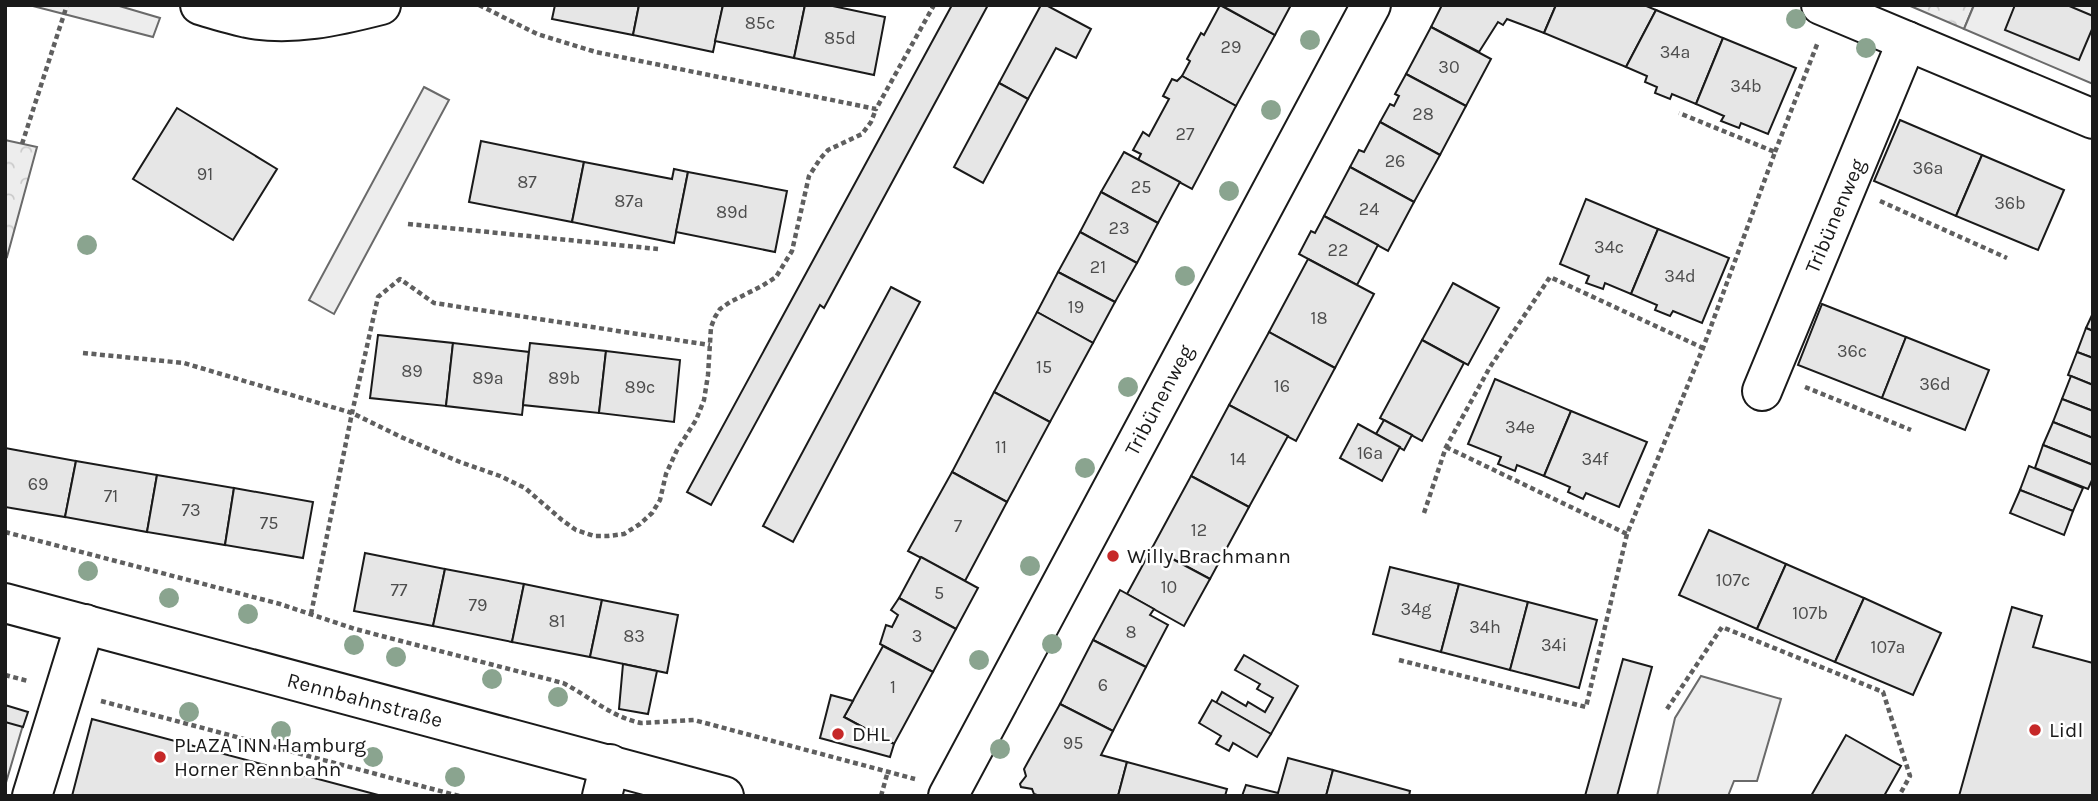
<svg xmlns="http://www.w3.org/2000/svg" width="2098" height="801" font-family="Karla,sans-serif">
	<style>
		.park { fill: url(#park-crowns); stroke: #6a6a6a; stroke-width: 2 }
		.built { fill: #ededed; stroke: #6a6a6a; stroke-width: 2 }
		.building { fill: #e6e6e6; stroke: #1a1a1a; stroke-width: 2 }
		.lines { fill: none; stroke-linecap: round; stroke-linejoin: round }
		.minor-casing { stroke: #1a1a1a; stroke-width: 42 }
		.major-casing { stroke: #1a1a1a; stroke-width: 42 }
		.path { stroke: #5f5f5f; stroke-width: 4.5; stroke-dasharray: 5 3.5; stroke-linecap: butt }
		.minor { stroke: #fff; stroke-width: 38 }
		.major { stroke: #fff; stroke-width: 38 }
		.tree { fill: #8aa48f }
		.poi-dot { fill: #c62828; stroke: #fff; stroke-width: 2.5 }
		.labels { text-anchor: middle; stroke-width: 5; stroke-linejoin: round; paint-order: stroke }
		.number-label { font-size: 18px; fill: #4d4d4d }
		.street-label { font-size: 21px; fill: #1a1a1a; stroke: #fff }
		.poi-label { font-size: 21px; fill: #1a1a1a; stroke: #fff; text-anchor: start }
	</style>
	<defs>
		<pattern id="park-crowns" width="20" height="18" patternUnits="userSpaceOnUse" patternTransform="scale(1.75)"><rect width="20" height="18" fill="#ededed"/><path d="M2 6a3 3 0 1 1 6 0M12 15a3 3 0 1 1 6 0" fill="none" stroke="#cbcbcb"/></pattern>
	</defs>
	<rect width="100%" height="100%" fill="#fff"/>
	<g class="park">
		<path d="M1908,5H1974L1964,29Z"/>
		<path d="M5,140L37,147L7,257L5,256Z"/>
	</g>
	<g class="built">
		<path d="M29,5H116L160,18L153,37Z"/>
		<path d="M1974,5H2093V84L1964,29Z"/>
		<path d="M424,87L449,100L334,314L309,300Z"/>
		<path d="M1701,676L1781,699L1757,781H1734L1728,796H1657L1675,718Z"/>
		<path d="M5,720L23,725L5,786Z"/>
	</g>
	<g class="building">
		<path d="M555,5H639L633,35L552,19Z"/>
		<path d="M639,5H723L713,52L633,35Z"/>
		<path d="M723,5H805L794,58L715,41Z"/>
		<path d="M805,5H828L885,17L874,75L794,58Z"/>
		<path d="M952,5H988L824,308L820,305L711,505L687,492Z"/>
		<path d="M1041,5H1046L1091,29L1076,58L1056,48L1028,99L999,83Z"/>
		<path d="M1220,5L1275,35L1236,106L1182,76L1190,61L1187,59L1201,33L1204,35Z"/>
		<path d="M1221,5H1291L1275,35Z"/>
		<path d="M1442,5H1556L1544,33L1507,19L1503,25L1498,22L1479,52L1431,27Z"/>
		<path d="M1556,5H1644L1656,10L1626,67L1544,33Z"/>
		<path d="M2015,5H2067L2093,16V27L2079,60L2005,30Z"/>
		<path d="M1656,10L1723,38L1696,104L1672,94L1670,99L1655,93L1657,87L1645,82L1647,76L1626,67Z"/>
		<path d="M1431,27L1491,59L1466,106L1406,74Z"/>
		<path d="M1723,38L1796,68L1768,134L1741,123L1739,128L1721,121L1724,116L1696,104Z"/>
		<path d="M1406,74L1466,106L1440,155L1380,122L1390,104L1394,106L1399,96L1395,94Z"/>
		<path d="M1182,76L1236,106L1192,189L1138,160L1141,154L1133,150L1143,132L1149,136L1169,99L1163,96L1172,79L1177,81Z"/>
		<path d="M999,83L1028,99L983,183L954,167Z"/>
		<path d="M177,108L277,169L233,240L133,179Z"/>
		<path d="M1900,120L1982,155L1956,216L1874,181Z"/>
		<path d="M1380,122L1440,155L1414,202L1350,167L1359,150L1364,152Z"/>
		<path d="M481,141L584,162L572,222L469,202Z"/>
		<path d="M1124,152L1180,182L1158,223L1101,192Z"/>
		<path d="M1982,155L2064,190L2038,250L1956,216Z"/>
		<path d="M584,162L672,179L674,169L688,172L674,243L572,222Z"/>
		<path d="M1350,167L1414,202L1388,251L1324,216Z"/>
		<path d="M688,172L787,191L775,252L676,232Z"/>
		<path d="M1101,192L1158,223L1137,263L1080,232Z"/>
		<path d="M1586,199L1658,229L1631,294L1605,283L1603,289L1586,283L1589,276L1560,264Z"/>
		<path d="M1324,216L1378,245L1357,285L1299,254L1311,231L1315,233Z"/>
		<path d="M1658,229L1729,258L1702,323L1673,311L1670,316L1655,310L1657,305L1631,294Z"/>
		<path d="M1080,232L1137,263L1115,302L1058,272Z"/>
		<path d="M1308,259L1374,294L1335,368L1269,332Z"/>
		<path d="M1058,272L1115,302L1093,343L1037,312Z"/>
		<path d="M1453,283L1499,308L1468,365L1422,340Z"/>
		<path d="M891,287L920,302L793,542L763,526Z"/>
		<path d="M1822,304L1906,337L1882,398L1798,365Z"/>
		<path d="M1037,312L1093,343L1050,422L994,392Z"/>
		<path d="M2093,313V331L2086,328Z"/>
		<path d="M2086,328L2093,331V358L2077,352Z"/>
		<path d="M1269,332L1335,368L1296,441L1229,405Z"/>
		<path d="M378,335L453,343L446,406L370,398Z"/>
		<path d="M1906,337L1989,370L1965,430L1882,398Z"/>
		<path d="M1422,340L1464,363L1422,441L1380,418Z"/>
		<path d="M453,343L529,352L522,415L446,406Z"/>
		<path d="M530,343L606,351L599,413L523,405Z"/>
		<path d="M606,351L680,360L674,422L599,413Z"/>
		<path d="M2077,352L2093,358V385L2068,375Z"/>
		<path d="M2071,376L2093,385V411L2062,399Z"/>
		<path d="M1495,379L1571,411L1544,476L1517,465L1515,471L1498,464L1501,457L1468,444Z"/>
		<path d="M994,392L1050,422L1007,502L952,472Z"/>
		<path d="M2062,399L2093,411V438L2053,422Z"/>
		<path d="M1229,405L1288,436L1249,507L1191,476Z"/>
		<path d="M1571,411L1647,442L1619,507L1586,493L1583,499L1568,492L1570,487L1544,476Z"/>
		<path d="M1384,420L1412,435L1404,450L1376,434Z"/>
		<path d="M2053,422L2093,438V465L2043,445Z"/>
		<path d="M1358,424L1400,447L1382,481L1340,458Z"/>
		<path d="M2043,445L2093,465V478L2088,489L2035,468Z"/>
		<path d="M5,448L76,461L65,517L5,507Z"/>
		<path d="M76,461L157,475L147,532L65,517Z"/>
		<path d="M2029,466L2083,488L2073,511L2020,490Z"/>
		<path d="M952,472L1007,502L965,581L908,551Z"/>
		<path d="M157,475L234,488L225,545L147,532Z"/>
		<path d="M1191,476L1249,507L1210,579L1152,548Z"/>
		<path d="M234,488L313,502L303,558L225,545Z"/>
		<path d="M2020,490L2073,511L2064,535L2010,513Z"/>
		<path d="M1709,530L1786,564L1757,629L1679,595Z"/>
		<path d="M1152,548L1210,579L1184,626L1127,594Z"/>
		<path d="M365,553L445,569L433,626L354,611Z"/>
		<path d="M921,557L978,588L956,629L899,598Z"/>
		<path d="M1786,564L1864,598L1835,662L1757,629Z"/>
		<path d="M1390,567L1459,584L1441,652L1373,634Z"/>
		<path d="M445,569L524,584L512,642L433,626Z"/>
		<path d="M524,584L602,600L590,657L512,642Z"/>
		<path d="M1459,584L1528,602L1510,670L1441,652Z"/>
		<path d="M1120,590L1154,609L1150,615L1168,625L1146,667L1093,640Z"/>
		<path d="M899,598L956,629L933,672L880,644L886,625L892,627L898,615L891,610Z"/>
		<path d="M1864,598L1941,633L1913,695L1835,662Z"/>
		<path d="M602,600L678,615L667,673L590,657Z"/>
		<path d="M1528,602L1597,620L1579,688L1510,670Z"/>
		<path d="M2012,607L2042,616L2033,647L2093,663V796H1959Z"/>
		<path d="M1093,640L1146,667L1113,731L1060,704Z"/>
		<path d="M883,646L933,672L894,744L844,717Z"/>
		<path d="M1244,655L1298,686L1271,734L1216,703L1222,692L1246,706L1248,702L1265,712L1273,698L1257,689L1260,684L1235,670Z"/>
		<path d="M1623,659L1652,667L1617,796H1585Z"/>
		<path d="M623,664L657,671L648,714L619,709Z"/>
		<path d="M831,695L853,701L844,717L894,744L890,757L820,738Z"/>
		<path d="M1212,700L1271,734L1257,757L1233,743L1229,751L1216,744L1221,736L1199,723Z"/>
		<path d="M1060,704L1113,731L1101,755L1127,762L1118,796H1040L1034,794L1032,789L1021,787L1020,784L1026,776L1024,769Z"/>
		<path d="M5,705L28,712L23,727L5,722Z"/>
		<path d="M92,719L382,796H72Z"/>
		<path d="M1846,735L1901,766L1884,796H1811Z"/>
		<path d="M1288,758L1333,770L1326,796H1242L1246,785L1278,793Z"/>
		<path d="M1127,762L1227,789L1225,796H1118Z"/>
		<path d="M1333,770L1410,791L1409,796H1326Z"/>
	</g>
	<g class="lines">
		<g class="minor-casing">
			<g id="minor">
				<path d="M200,5C215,10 231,14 247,18C291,27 338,16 381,5"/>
				<path d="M1821,5L2093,119"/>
				<path d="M1762,391L1907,41"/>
				<path d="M32,796L85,624"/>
				<path d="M602,796L610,764"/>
				<path d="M948,796L1371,5"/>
			</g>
		</g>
		<g class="major-casing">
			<path id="major" d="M5,603L724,796"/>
		</g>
		<g class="path">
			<path d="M479,5L537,34L596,52L876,109L934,5"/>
			<path d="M22,144L67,5"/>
			<path d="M1775,152L1818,42"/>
			<path d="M1880,201L2007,258"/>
			<path d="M408,224L658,249"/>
			<path d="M83,353L184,363L352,413L401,437L460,462L500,476L525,488L562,520L576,530L594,536H608L624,534L640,524L652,513L660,500L666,474L677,450L696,420L704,400L708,375L711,327L715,317L720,309L730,302L762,286L776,277L792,251L809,176L820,159L828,150L862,134L871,122L876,109"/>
			<path d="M1805,387L1911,430"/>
			<path d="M1446,447L1627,534L1703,348L1775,152L1679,113"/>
			<path d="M1424,513L1446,447L1490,367L1550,277L1703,348"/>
			<path d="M5,532L280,604L355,629L563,683C589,696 611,717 641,723L694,720L915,779"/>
			<path d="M311,614L352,413L378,297L400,279L434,303L710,345"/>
			<path d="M1399,660L1586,707L1627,534"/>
			<path d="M5,675L28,681"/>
			<path d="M101,701L459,796"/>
			<path d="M1667,709L1722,627L1883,692L1910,776L1899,796"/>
			<path d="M881,796L888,771"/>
		</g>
		<use href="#minor" class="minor"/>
		<use href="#major" class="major"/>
	</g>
	<g class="tree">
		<circle cx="1796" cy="19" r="10"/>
		<circle cx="1310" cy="40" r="10"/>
		<circle cx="1866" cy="48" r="10"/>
		<circle cx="1271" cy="110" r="10"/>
		<circle cx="1229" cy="191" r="10"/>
		<circle cx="87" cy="245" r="10"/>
		<circle cx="1185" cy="276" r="10"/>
		<circle cx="1128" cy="387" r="10"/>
		<circle cx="1085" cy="468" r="10"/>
		<circle cx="1030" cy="566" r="10"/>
		<circle cx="88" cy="571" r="10"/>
		<circle cx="169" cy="598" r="10"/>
		<circle cx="248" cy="614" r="10"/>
		<circle cx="1052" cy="644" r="10"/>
		<circle cx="354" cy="645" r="10"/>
		<circle cx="396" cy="657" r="10"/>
		<circle cx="979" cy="660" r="10"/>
		<circle cx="492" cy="679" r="10"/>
		<circle cx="558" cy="697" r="10"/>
		<circle cx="189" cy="712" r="10"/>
		<circle cx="281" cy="731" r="10"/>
		<circle cx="1000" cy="749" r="10"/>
		<circle cx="373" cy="757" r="10"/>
		<circle cx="455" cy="777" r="10"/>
	</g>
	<g class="poi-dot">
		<circle cx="1113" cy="556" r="7"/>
		<circle cx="2035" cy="730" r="7"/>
		<circle cx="838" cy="734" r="7"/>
		<circle cx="160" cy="757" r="7"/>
	</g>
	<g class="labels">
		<g class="number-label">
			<text x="760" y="29">85c</text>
			<text x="840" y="44">85d</text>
			<text x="1231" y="53">29</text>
			<text x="1675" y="58">34a</text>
			<text x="1449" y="73">30</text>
			<text x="1746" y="92">34b</text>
			<text x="1423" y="120">28</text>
			<text x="1185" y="140">27</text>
			<text x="1395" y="167">26</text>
			<text x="1928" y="174">36a</text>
			<text x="205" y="180">91</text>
			<text x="527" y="188">87</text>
			<text x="1141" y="193">25</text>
			<text x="629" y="207">87a</text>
			<text x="2010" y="209">36b</text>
			<text x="1369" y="215">24</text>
			<text x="732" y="218">89d</text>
			<text x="1119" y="234">23</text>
			<text x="1609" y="253">34c</text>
			<text x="1338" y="256">22</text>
			<text x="1098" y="273">21</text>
			<text x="1680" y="282">34d</text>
			<text x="1076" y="313">19</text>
			<text x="1319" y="324">18</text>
			<text x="1852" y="357">36c</text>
			<text x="1044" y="373">15</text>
			<text x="412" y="377">89</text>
			<text x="488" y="384">89a</text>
			<text x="564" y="384">89b</text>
			<text x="1935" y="390">36d</text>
			<text x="1282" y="392">16</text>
			<text x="640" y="393">89c</text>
			<text x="1520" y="433">34e</text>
			<text x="1001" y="453">11</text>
			<text x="1370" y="459">16a</text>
			<text x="1238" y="465">14</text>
			<text x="1595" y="465">34f</text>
			<text x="38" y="490">69</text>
			<text x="111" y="502">71</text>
			<text x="191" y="516">73</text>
			<text x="269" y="529">75</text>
			<text x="958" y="532">7</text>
			<text x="1199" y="536">12</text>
			<text x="1733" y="586">107c</text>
			<text x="1169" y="593">10</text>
			<text x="399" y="596">77</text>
			<text x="939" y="599">5</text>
			<text x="478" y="611">79</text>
			<text x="1416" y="615">34g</text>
			<text x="1810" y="619">107b</text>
			<text x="557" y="627">81</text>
			<text x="1485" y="633">34h</text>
			<text x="1131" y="638">8</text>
			<text x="634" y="642">83</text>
			<text x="917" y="642">3</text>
			<text x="1554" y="651">34i</text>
			<text x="1888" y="653">107a</text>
			<text x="1103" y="691">6</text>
			<text x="893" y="693">1</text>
			<text x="1073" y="749">95</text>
		</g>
		<g class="street-label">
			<text transform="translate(1835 216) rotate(-67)" y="7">Tribünenweg</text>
			<text transform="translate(1159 400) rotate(-62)" y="7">Tribünenweg</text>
			<text transform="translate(365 700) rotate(15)" y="7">Rennbahnstraße</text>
		</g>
		<g class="poi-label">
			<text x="1127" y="563">Willy Brachmann</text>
			<text x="2049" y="737">Lidl</text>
			<text x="852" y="741">DHL</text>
			<text x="174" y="752">PLAZA INN Hamburg<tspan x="174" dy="24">Horner Rennbahn</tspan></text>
		</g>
	</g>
	<rect width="2098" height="801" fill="none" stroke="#1a1a1a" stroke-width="14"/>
</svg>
